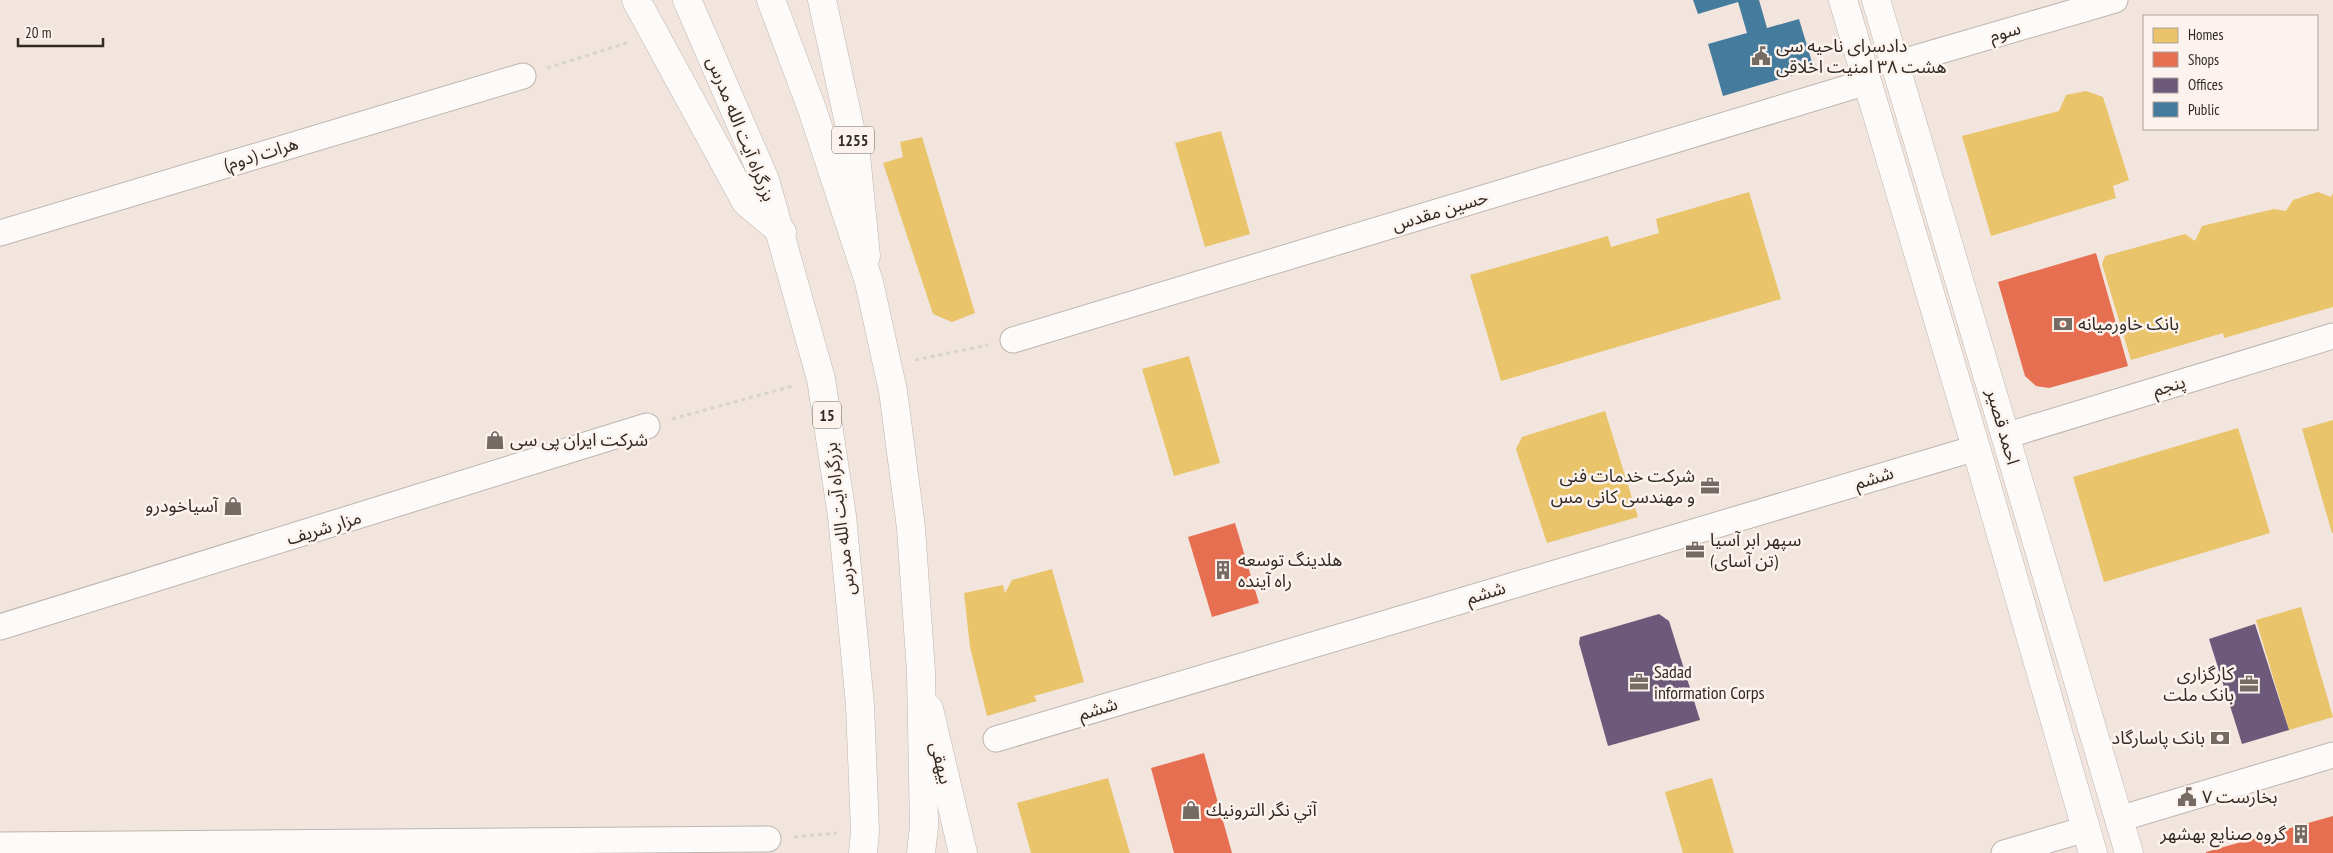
<svg xmlns="http://www.w3.org/2000/svg" width="2333" height="853" font-family="'PT Sans Narrow','Noto Sans Arabic',sans-serif">
	<style>
		.homes { fill: #e9c46a }
		.shops { fill: #e76f51 }
		.offices { fill: #6d597a }
		.public { fill: #457b9d }
		.lines { fill: none; stroke-linecap: round; stroke-linejoin: round }
		.minor-casing { stroke: #beb5af; stroke-width: 27 }
		.secondary-casing { stroke: #beb5af; stroke-width: 29 }
		.primary-casing { stroke: #beb5af; stroke-width: 29 }
		.trunk-casing { stroke: #beb5af; stroke-width: 29 }
		.path { stroke: #d7d3d1; stroke-width: 3; stroke-dasharray: 4 4; stroke-linecap: butt }
		.minor { stroke: #fdfbfa; stroke-width: 25 }
		.secondary { stroke: #fdfbfa; stroke-width: 28 }
		.primary { stroke: #fdfbfa; stroke-width: 28 }
		.trunk { stroke: #fdfbfa; stroke-width: 28 }
		.labels { text-anchor: middle; stroke-width: 5; stroke-linejoin: round; paint-order: stroke }
		.shield { fill: #fcf3ee; stroke: #6e6661; stroke-width: 1 }
		.shield-label { font-size: 16px; font-weight: bold; fill: #312924 }
		.street-label { font-size: 18px; fill: #312924; stroke: #fcf3ee }
		.poi-label { font-size: 18px; fill: #312924; stroke: #fcf3ee; text-anchor: start }
	</style>
	<rect width="100%" height="100%" fill="#f1e5de"/>
	<g class="homes">
		<path d="M2086,91L2103,97L2129,180L2113,186L2116,198L1991,236L1962,136L2059,111L2066,95Z"/>
		<path d="M1221,131L1250,234L1205,247L1175,143Z"/>
		<path d="M922,137L975,313L952,322L933,314L883,163L903,157L900,142Z"/>
		<path d="M1749,192L1781,299L1501,381L1470,275L1608,236L1611,247L1659,233L1656,219Z"/>
		<path d="M2318,192L2331,197L2333,193V307L2224,338L2223,333L2131,360L2102,264L2105,256L2185,234L2195,241L2202,226L2274,209L2286,211L2293,200Z"/>
		<path d="M1189,356L1220,463L1174,476L1142,369Z"/>
		<path d="M1605,411L1638,517L1547,543L1516,449L1522,437Z"/>
		<path d="M2333,420V533H2332L2302,429Z"/>
		<path d="M2238,428L2270,533L2104,582L2073,477Z"/>
		<path d="M1052,569L1084,682L1034,696L1037,701L987,716L970,647L964,593L1003,585L1005,593L1012,580Z"/>
		<path d="M2301,607L2333,717L2289,730L2256,620Z"/>
		<path d="M1108,778L1130,853H1031L1017,803Z"/>
		<path d="M1712,778L1734,853H1683L1665,792Z"/>
	</g>
	<g class="shops">
		<path d="M2096,253L2128,366L2049,388L2036,386L2025,376L1998,282Z"/>
		<path d="M1235,523L1259,603L1212,617L1188,537Z"/>
		<path d="M1204,753L1232,853H1174L1151,768Z"/>
		<path d="M2333,816V853H2206V852Z"/>
	</g>
	<g class="offices">
		<path d="M1659,614L1669,621L1700,720L1608,746L1579,643L1580,637Z"/>
		<path d="M2255,624L2289,730L2242,744L2209,639Z"/>
	</g>
	<path class="public" d="M1693,0H1759L1767,28L1799,19L1814,69L1723,96L1708,44L1747,33L1738,2L1698,14Z"/>
	<g class="lines">
		<g class="minor-casing">
			<g id="minor">
				<path d="M1895,64L2115,0"/>
				<path d="M0,233L523,76"/>
				<path d="M1013,340L1867,82"/>
				<path d="M2005,436L2333,336"/>
				<path d="M0,627L647,426"/>
				<path d="M996,739L1976,448"/>
				<path d="M2119,819L2333,755"/>
				<path d="M0,845L768,839"/>
				<path d="M2004,853L2086,829"/>
			</g>
		</g>
		<g class="secondary-casing">
			<g id="secondary">
				<path d="M1843,0L1976,448L2093,853"/>
				<path d="M1876,0L2129,853"/>
				<path d="M929,709L963,853"/>
			</g>
		</g>
		<g class="primary-casing">
			<g id="primary">
				<path d="M636,0L746,202L782,232"/>
				<path d="M822,0L856,155L866,256"/>
			</g>
		</g>
		<g class="trunk-casing">
			<g id="trunk">
				<path d="M687,0L765,180L821,379L842,516L860,705L865,831L863,853"/>
				<path d="M771,0L812,109L869,282L893,391L911,528L921,672L924,827L921,853"/>
			</g>
		</g>
		<g class="path">
			<path d="M547,68L627,43"/>
			<path d="M915,360L988,345"/>
			<path d="M672,419L793,386"/>
			<path d="M794,837L837,833"/>
		</g>
		<use href="#minor" class="minor"/>
		<use href="#secondary" class="secondary"/>
		<use href="#primary" class="primary"/>
		<use href="#trunk" class="trunk"/>
	</g>
	<defs>
		<g id="civic-bare" transform="scale(1.5)"><path d="M-.6-6.5H3V-4.5H.6V-3L4-1V1h2V6H-6V1h2V-1L-.6-3ZM-1.2 2.5V6h2.4V2.5Z" fill="#746b65" stroke="#fcf3ee" stroke-width="2.5" paint-order="stroke"/></g>
		<g id="bank-bare" transform="scale(1.5)"><path d="M-6-4H6V4H-6ZM0-2.3a2.3 2.3 0 1 0 0 4.6a2.3 2.3 0 1 0 0-4.6Z" fill="#746b65" stroke="#fcf3ee" stroke-width="2.5" paint-order="stroke"/></g>
		<g id="shop-bare" transform="scale(1.5)"><path d="M-5-2.5h2.3a2.7 3.5 0 0 1 5.4 0H5L5.5 6h-11ZM-1.5-2.5h3a1.5 2.3 0 0 0-3 0Z" fill="#746b65" stroke="#fcf3ee" stroke-width="2.5" paint-order="stroke"/></g>
		<g id="office-bare" transform="scale(1.5)"><path d="M-6-3h4V-5.5h4V-3h4V5H-6ZM-1-4.5V-3h2v-1.5ZM-6 0V1H6V0Z" fill="#746b65" stroke="#fcf3ee" stroke-width="2.5" paint-order="stroke"/></g>
		<g id="building-bare" transform="scale(1.5)"><path d="M-4-6H4V6H1V3H-1V6H-4ZM-2.5-4.3h1.7v1.8h-1.7ZM.8-4.3h1.7v1.8H.8ZM-2.5-1h1.7V.8h-1.7ZM.8-1h1.7V.8H.8Z" fill="#746b65" stroke="#fcf3ee" stroke-width="2.5" paint-order="stroke"/></g>
	</defs>
	<g fill-rule="evenodd">
		<use href="#civic-bare" x="1761" y="56"/>
		<use href="#bank-bare" x="2063" y="324"/>
		<use href="#shop-bare" x="495" y="440"/>
		<use href="#office-bare" x="1710" y="486"/>
		<use href="#shop-bare" x="233" y="506"/>
		<use href="#office-bare" x="1695" y="550"/>
		<use href="#building-bare" x="1223" y="570"/>
		<use href="#office-bare" x="1639" y="682"/>
		<use href="#office-bare" x="2249" y="684"/>
		<use href="#bank-bare" x="2220" y="738"/>
		<use href="#civic-bare" x="2187" y="797"/>
		<use href="#shop-bare" x="1191" y="810"/>
		<use href="#building-bare" x="2301" y="834"/>
	</g>
	<g class="labels">
		<g class="shield">
			<rect x="832" y="126.5" width="42" height="27" rx="4"/>
			<rect x="813" y="401.5" width="28" height="27" rx="4"/>
		</g>
		<g class="shield-label">
			<text x="853" y="146">1255</text>
			<text x="827" y="421">15</text>
		</g>
		<g class="street-label">
			<text transform="translate(2005 32) rotate(-16)" y="6">سوم</text>
			<text transform="translate(741 129) rotate(68)" y="6">بزرگراه آیت الله مدرس</text>
			<text transform="translate(261 154) rotate(-17)" y="6">هرات (دوم)</text>
			<text transform="translate(1440 211) rotate(-17)" y="6">حسین مقدس</text>
			<text transform="translate(2169 386) rotate(-17)" y="6">پنجم</text>
			<text transform="translate(2003 427) rotate(74)" y="6">احمد قصیر</text>
			<text transform="translate(1874 478) rotate(-17)" y="6">ششم</text>
			<text transform="translate(840 519) rotate(-97)" y="6">بزرگراه آیت الله مدرس</text>
			<text transform="translate(324 528) rotate(-17)" y="6">مزار شریف</text>
			<text transform="translate(1486 593) rotate(-17)" y="6">ششم</text>
			<text transform="translate(1098 709) rotate(-17)" y="6">ششم</text>
			<text transform="translate(941 763) rotate(76)" y="6">بیهقی</text>
		</g>
		<g class="poi-label">
			<text x="1776" y="52">دادسرای ناحیه سی<tspan x="1776" dy="21">هشت ۳۸ امنیت اخلاقی</tspan></text>
			<text x="2078" y="330">بانک خاورمیانه</text>
			<text x="510" y="446">شرکت ایران پی سی</text>
			<text x="1695" y="482" text-anchor="end">شرکت خدمات فنی<tspan x="1695" dy="21">و مهندسی کانی مس</tspan></text>
			<text x="218" y="512" text-anchor="end">آسیاخودرو</text>
			<text x="1710" y="546">سپهر ابر آسیا<tspan x="1710" dy="21">(تن آسای)</tspan></text>
			<text x="1238" y="566">هلدینگ توسعه<tspan x="1238" dy="21">راه آینده</tspan></text>
			<text x="1654" y="678">Sadad<tspan x="1654" dy="21">information Corps</tspan></text>
			<text x="2234" y="680" text-anchor="end">کارگزاری<tspan x="2234" dy="21">بانک ملت</tspan></text>
			<text x="2205" y="744" text-anchor="end">بانک پاسارگاد</text>
			<text x="2202" y="803">بخارست ۷</text>
			<text x="1206" y="816">آتي نگر الترونيك</text>
			<text x="2286" y="840" text-anchor="end">گروه صنایع بهشهر</text>
		</g>
	</g>
	<rect x="2143" y="15" width="175" height="115" fill="#fcf3ee" stroke="#aba29d"/>
	<rect x="2153" y="28" width="25" height="15" fill="#e9c46a" stroke="#aba29d"/>
	<text x="2188" y="40" font-size="15" fill="#312924">Homes</text>
	<rect x="2153" y="52" width="25" height="15" fill="#e76f51" stroke="#aba29d"/>
	<text x="2188" y="65" font-size="15" fill="#312924">Shops</text>
	<rect x="2153" y="78" width="25" height="15" fill="#6d597a" stroke="#aba29d"/>
	<text x="2188" y="90" font-size="15" fill="#312924">Offices</text>
	<rect x="2153" y="102" width="25" height="15" fill="#457b9d" stroke="#aba29d"/>
	<text x="2188" y="115" font-size="15" fill="#312924">Public</text>
	<path d="M18 38v8h85v-8" fill="none" stroke="#312924" stroke-width="2.5"/>
	<text x="25" y="38" font-size="15" fill="#312924" stroke="#fcf3ee" stroke-width="4" paint-order="stroke">20 m</text>
</svg>
